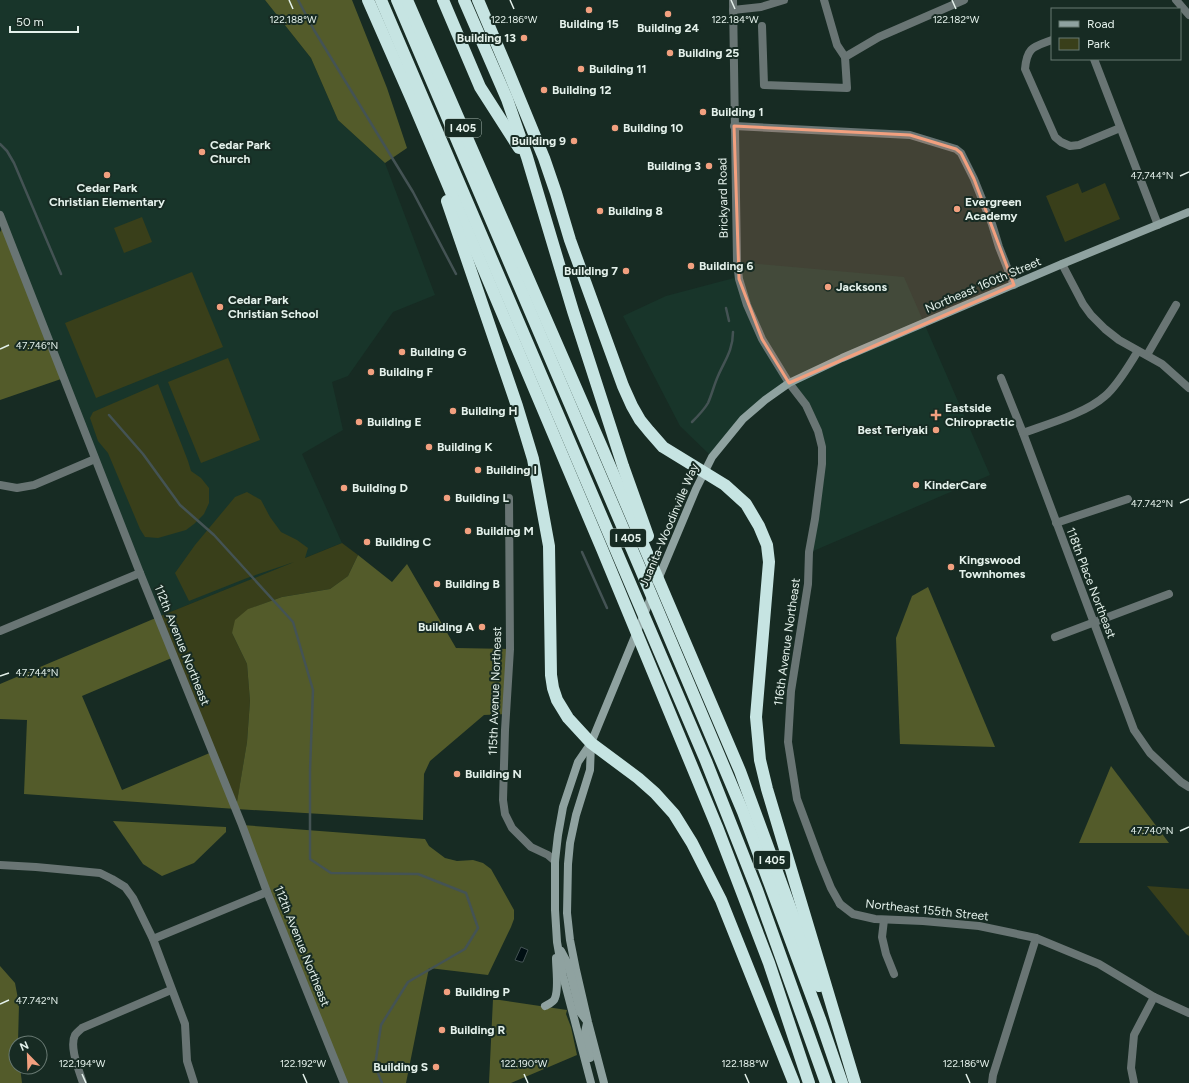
<svg xmlns="http://www.w3.org/2000/svg" width="1189" height="1083" font-family="Figtree,sans-serif">
	<style>
		.built { fill: #18352a }
		.green { fill: #393f1a }
		.forest { fill: #535b2a }
		.water { fill: #000f13; stroke: #445354 }
		.lines { fill: none; stroke-linecap: round; stroke-linejoin: round }
		.stream { stroke: #445354; stroke-width: 2.5 }
		.minor { stroke: #697574; stroke-width: 8 }
		.tertiary { stroke: #697574; stroke-width: 8 }
		.secondary { stroke: #8fa2a0; stroke-width: 8 }
		.motorway { stroke: #c6e4e2; stroke-width: 12 }
		.marked { fill: #f2a07f; fill-opacity: 0.2; stroke: #f2a07f; stroke-width: 3; stroke-linejoin: round }
		.ticks { fill: none; stroke: #e4f1eb; stroke-width: 1.5 }
		.poi-dot { fill: #f2a07f; stroke: #172b23; stroke-width: 1.5 }
		.labels { text-anchor: middle; stroke-width: 4; stroke-linejoin: round; paint-order: stroke }
		.shield { fill: #172b23; stroke: #a6b6af; stroke-width: 1 }
		.shield-label { font-size: 11px; font-weight: bold; fill: #e4f1eb }
		.poi-label { font-size: 12px; font-weight: bold; fill: #e4f1eb; stroke: #172b23; text-anchor: start }
		.street-label { font-size: 12px; fill: #e4f1eb; stroke: #172b23 }
		.ticks-label { font-size: 10px; text-anchor: middle; fill: #e4f1eb; stroke: #172b23; stroke-width: 4; stroke-linejoin: round; paint-order: stroke }
	</style>
	<rect width="100%" height="100%" fill="#172b23"/>
	<g class="built">
		<path d="M0,0H265L311,58L338,120L385,163L435,295L393,312L348,376L332,382L343,430L302,454L342,543L158,617L0,215Z"/>
		<path d="M737,262L904,277L990,475L811,552L822,464L818,431L789,383L765,400L712,457L680,426L623,316L666,296L734,278Z"/>
	</g>
	<g class="green">
		<path d="M1078,183L1082,193L1105,183L1120,219L1065,242L1046,196Z"/>
		<path d="M142,217L152,242L124,253L114,228Z"/>
		<path d="M192,272L223,347L96,398L65,323Z"/>
		<path d="M228,358L260,440L201,463L168,382Z"/>
		<path d="M158,384L188,461L191,471L201,478L209,488V503L204,514L194,524L186,530L158,538L145,537L140,529L108,453L98,441L90,418L93,412Z"/>
		<path d="M247,492L261,500L270,517L281,532L297,540L308,548L305,558L342,543L358,555L348,576L330,589L282,597L249,609L232,633L247,664L250,701L247,742L236,809L158,617L294,562L247,578L189,601L175,573L195,545L235,497Z"/>
		<path d="M1147,886L1189,889V936L1186,934Z"/>
	</g>
	<g class="forest">
		<path d="M265,0H352L387,88L407,148L385,163L338,120L311,58Z"/>
		<path d="M4,226L64,378L0,400V232Z"/>
		<path d="M358,555L392,582L407,564L456,648L510,649L507,714L484,715L430,761L424,774L423,820L236,809L24,794L27,720L0,719V684L158,617L174,657L82,696L122,790L212,752L236,808L247,742L250,701L247,664L232,633L235,620L248,609L282,597L330,589L348,576Z"/>
		<path d="M928,587L995,747L900,744L896,638L912,596Z"/>
		<path d="M1111,766L1169,843H1079Z"/>
		<path d="M113,821L226,827V832L194,863L162,876L143,864Z"/>
		<path d="M242,825L425,839L429,846L445,858L457,861L473,860L483,863L491,869L514,910V919L511,927L488,975L429,968L406,1083H344Z"/>
		<path d="M0,966L15,983L19,1004L18,1043H16V1067H20L22,1083H0Z"/>
		<path d="M493,999L567,1010L566,1014L571,1027L577,1055L511,1083H489Z"/>
	</g>
	<path class="water" d="M521,947L528,950L523,962H521L515,960Z"/>
	<g class="lines">
		<g class="stream">
			<path d="M298,0L314,30L413,192L456,274"/>
			<path d="M0,144L7,151L14,163L61,274"/>
			<path d="M726,308L729,321"/>
			<path d="M109,415L143,454L180,505L214,535L293,622L313,690L310,771V859L331,873L418,874L466,893L478,928L465,949L408,982L381,1025L375,1066L382,1083"/>
			<path d="M692,422C698,416 704,410 708,403C712,394 714,385 718,376C725,360 733,350 733,332"/>
			<path d="M582,552L607,608"/>
		</g>
		<g class="minor">
			<path d="M1176,0L1189,15"/>
			<path d="M733,10L761,7L784,0"/>
			<path d="M762,26L764,85L847,88L845,57L837,45L824,0"/>
			<path d="M1052,40C1033,47 1027,47 1025,69L1055,137L1061,142L1070,146L1079,145L1120,128"/>
			<path d="M845,57L879,37L964,0"/>
			<path d="M1094,59L1158,225"/>
			<path d="M734,126L910,135L956,149L961,153L974,179L992,224L999,247L1014,285"/>
			<path d="M0,215L140,573L242,825L267,892L344,1083"/>
			<path d="M1062,264L1083,304L1091,315L1105,329L1119,340L1162,364L1189,388"/>
			<path d="M1147,355L1176,305"/>
			<path d="M1001,378L1023,433L1134,730L1150,753L1181,782L1189,787"/>
			<path d="M1023,433C1048,424 1086,413 1105,396C1118,385 1129,365 1138,351"/>
			<path d="M0,485L17,488L34,485L95,459"/>
			<path d="M509,498L510,649L505,730L503,800L505,814L512,828L531,847L548,855L555,861"/>
			<path d="M1056,523L1128,499"/>
			<path d="M0,631L140,573"/>
			<path d="M1055,637L1169,594"/>
			<path d="M0,865L36,867L100,873L112,879L125,887L133,898L153,939L185,1024L187,1061L194,1083"/>
			<path d="M840,904L853,914L875,919L923,921L979,926L1036,938L1099,964L1154,997L1189,1013"/>
			<path d="M884,920L882,937L886,954L894,974"/>
			<path d="M153,939L267,892"/>
			<path d="M83,1083C79,1070 69,1047 75,1035C77,1032 80,1030 82,1028L171,990"/>
			<path d="M992,1083L993,1075L1036,938"/>
			<path d="M1134,1083L1131,1068L1134,1035L1154,997"/>
		</g>
		<path class="tertiary" d="M733,0L737,262L739,279L747,305L762,339L789,383L806,405L818,431L822,447V464L815,519L809,552L808,584L791,691L788,742L797,799L820,861L831,888L840,904"/>
		<g class="secondary">
			<path d="M657,582L696,489L712,457L743,419L765,400L789,383L842,358L947,313L1062,264L1189,212"/>
			<path d="M591,744L590,770L576,815L570,843L568,864L567,913L570,940L576,970L588,1022L604,1083"/>
			<path d="M561,951L568,964L580,1012L586,1020"/>
			<path d="M545,1006C549,1004 554,1002 555,998C559,989 556,969 556,958"/>
			<path d="M587,1023L585,1032L590,1058"/>
			<path d="M591,1083L563,976L557,942L555,910V861L558,835L563,807L578,762L591,743L652,595"/>
		</g>
		<g class="motorway">
			<path d="M368,0L412,100L602,549L717,827L769,963L809,1083"/>
			<path d="M381,0L706,761L757,890L826,1083"/>
			<path d="M397,0L640,568L743,812L820,1019L842,1083"/>
			<path d="M407,0L603,450L740,771L819,986"/>
			<path d="M443,0L480,87L519,148"/>
			<path d="M464,0L507,99L527,157L573,311L623,466L648,536"/>
			<path d="M478,0L509,73L544,158L556,193L570,240L623,386L632,406L640,420L649,431L663,447L725,485L746,504L759,526L767,545L769,562L756,717L760,760L767,789L855,1083"/>
			<path d="M447,201L517,406L533,459L549,546L551,675L553,688L557,700L568,718L591,743L638,778L655,793L674,814L692,843L721,900L794,1083"/>
		</g>
	</g>
	<path class="marked" d="M734,126L910,135L956,149L961,153L974,179L1014,285L789,383L762,339L739,279Z"/>
	<path class="ticks" d="M289,0L293,9M510,0L514,9M731,0L735,9M952,0L956,9M1180,176L1189,172M0,349L9,345M1180,503L1189,499M0,676L9,673M1180,831L1189,827M0,1004L9,1000M82,1074L86,1083M303,1074L307,1083M524,1074L528,1083M745,1074L749,1083M966,1074L970,1083"/>
	<g class="poi-dot">
		<circle cx="589" cy="10" r="4"/>
		<circle cx="668" cy="14" r="4"/>
		<circle cx="524" cy="38" r="4"/>
		<circle cx="670" cy="53" r="4"/>
		<circle cx="581" cy="69" r="4"/>
		<circle cx="544" cy="90" r="4"/>
		<circle cx="703" cy="112" r="4"/>
		<circle cx="615" cy="128" r="4"/>
		<circle cx="574" cy="141" r="4"/>
		<circle cx="202" cy="152" r="4"/>
		<circle cx="709" cy="166" r="4"/>
		<circle cx="107" cy="175" r="4"/>
		<circle cx="957" cy="209" r="4"/>
		<circle cx="600" cy="211" r="4"/>
		<circle cx="691" cy="266" r="4"/>
		<circle cx="626" cy="271" r="4"/>
		<circle cx="828" cy="287" r="4"/>
		<circle cx="220" cy="307" r="4"/>
		<circle cx="402" cy="352" r="4"/>
		<circle cx="371" cy="372" r="4"/>
		<circle cx="453" cy="411" r="4"/>
		<path d="M934 409h4v4h4v4h-4v4h-4v-4h-4v-4h4z"/>
		<circle cx="359" cy="422" r="4"/>
		<circle cx="936" cy="430" r="4"/>
		<circle cx="429" cy="447" r="4"/>
		<circle cx="478" cy="470" r="4"/>
		<circle cx="916" cy="485" r="4"/>
		<circle cx="344" cy="488" r="4"/>
		<circle cx="447" cy="498" r="4"/>
		<circle cx="468" cy="531" r="4"/>
		<circle cx="367" cy="542" r="4"/>
		<circle cx="951" cy="567" r="4"/>
		<circle cx="437" cy="584" r="4"/>
		<circle cx="482" cy="627" r="4"/>
		<circle cx="457" cy="774" r="4"/>
		<circle cx="447" cy="992" r="4"/>
		<circle cx="442" cy="1030" r="4"/>
		<circle cx="436" cy="1067" r="4"/>
	</g>
	<g class="labels">
		<g class="shield">
			<rect x="445" y="119" width="36" height="18" rx="3"/>
			<rect x="610" y="529" width="36" height="18" rx="3"/>
			<rect x="754" y="851" width="36" height="18" rx="3"/>
		</g>
		<g class="shield-label">
			<text x="463" y="132">I 405</text>
			<text x="628" y="542">I 405</text>
			<text x="772" y="864">I 405</text>
		</g>
		<g class="poi-label">
			<text x="589" y="28" text-anchor="middle">Building 15</text>
			<text x="668" y="32" text-anchor="middle">Building 24</text>
			<text x="516" y="42" text-anchor="end">Building 13</text>
			<text x="678" y="57">Building 25</text>
			<text x="589" y="73">Building 11</text>
			<text x="552" y="94">Building 12</text>
			<text x="711" y="116">Building 1</text>
			<text x="623" y="132">Building 10</text>
			<text x="566" y="145" text-anchor="end">Building 9</text>
			<text x="210" y="149">Cedar Park<tspan x="210" dy="14">Church</tspan></text>
			<text x="701" y="170" text-anchor="end">Building 3</text>
			<text x="107" y="192" text-anchor="middle">Cedar Park<tspan x="107" dy="14">Christian Elementary</tspan></text>
			<text x="965" y="206">Evergreen<tspan x="965" dy="14">Academy</tspan></text>
			<text x="608" y="215">Building 8</text>
			<text x="699" y="270">Building 6</text>
			<text x="618" y="275" text-anchor="end">Building 7</text>
			<text x="836" y="291">Jacksons</text>
			<text x="228" y="304">Cedar Park<tspan x="228" dy="14">Christian School</tspan></text>
			<text x="410" y="356">Building G</text>
			<text x="379" y="376">Building F</text>
			<text x="945" y="412">Eastside<tspan x="945" dy="14">Chiropractic</tspan></text>
			<text x="461" y="415">Building H</text>
			<text x="367" y="426">Building E</text>
			<text x="928" y="434" text-anchor="end">Best Teriyaki</text>
			<text x="437" y="451">Building K</text>
			<text x="486" y="474">Building I</text>
			<text x="924" y="489">KinderCare</text>
			<text x="352" y="492">Building D</text>
			<text x="455" y="502">Building L</text>
			<text x="476" y="535">Building M</text>
			<text x="375" y="546">Building C</text>
			<text x="959" y="564">Kingswood<tspan x="959" dy="14">Townhomes</tspan></text>
			<text x="445" y="588">Building B</text>
			<text x="474" y="631" text-anchor="end">Building A</text>
			<text x="465" y="778">Building N</text>
			<text x="455" y="996">Building P</text>
			<text x="450" y="1034">Building R</text>
			<text x="428" y="1071" text-anchor="end">Building S</text>
		</g>
		<g class="street-label">
			<text transform="translate(723 198) rotate(-91)" y="4">Brickyard Road</text>
			<text transform="translate(983 285) rotate(-23)" y="4">Northeast 160th Street</text>
			<text transform="translate(669 525) rotate(-67)" y="4">Juanita-Woodinville Way</text>
			<text transform="translate(1091 583) rotate(69)" y="4">118th Place Northeast</text>
			<text transform="translate(787 642) rotate(-82)" y="4">116th Avenue Northeast</text>
			<text transform="translate(182 645) rotate(68)" y="4">112th Avenue Northeast</text>
			<text transform="translate(495 691) rotate(-88)" y="4">115th Avenue Northeast</text>
			<text transform="translate(927 910) rotate(6)" y="4">Northeast 155th Street</text>
			<text transform="translate(302 946) rotate(68)" y="4">112th Avenue Northeast</text>
		</g>
	</g>
	<g class="ticks-label">
		<text x="293" y="23">122.188°W</text>
		<text x="514" y="23">122.186°W</text>
		<text x="735" y="23">122.184°W</text>
		<text x="956" y="23">122.182°W</text>
		<text x="1152" y="179">47.744°N</text>
		<text x="37" y="349">47.746°N</text>
		<text x="1152" y="507">47.742°N</text>
		<text x="37" y="676">47.744°N</text>
		<text x="1152" y="834">47.740°N</text>
		<text x="37" y="1004">47.742°N</text>
		<text x="82" y="1067">122.194°W</text>
		<text x="303" y="1067">122.192°W</text>
		<text x="524" y="1067">122.190°W</text>
		<text x="745" y="1067">122.188°W</text>
		<text x="966" y="1067">122.186°W</text>
	</g>
	<rect x="1051" y="8" width="130" height="52" fill="#172b23" stroke="#697a73"/>
	<rect x="1059" y="21" width="20" height="6" fill="#8fa2a0" stroke="#697a73"/>
	<text x="1087" y="28" font-size="12" fill="#e4f1eb">Road</text>
	<rect x="1059" y="38" width="20" height="12" fill="#393f1a" stroke="#697a73"/>
	<text x="1087" y="48" font-size="12" fill="#e4f1eb">Park</text>
	<g transform="translate(28 1055) rotate(337)"><circle r="19" fill="#172b23" stroke="#697a73"/>
	<path d="M0-3L7 15L0 10L-7 15Z" fill="#f2a07f"/>
	<text y="-6" font-size="11" font-weight="bold" text-anchor="middle" fill="#e4f1eb">N</text>
	</g>
	<path d="M10 26v6h68v-6" fill="none" stroke="#e4f1eb" stroke-width="2"/>
	<text x="16" y="26" font-size="12" fill="#e4f1eb" stroke="#172b23" stroke-width="3" paint-order="stroke">50 m</text>
</svg>
